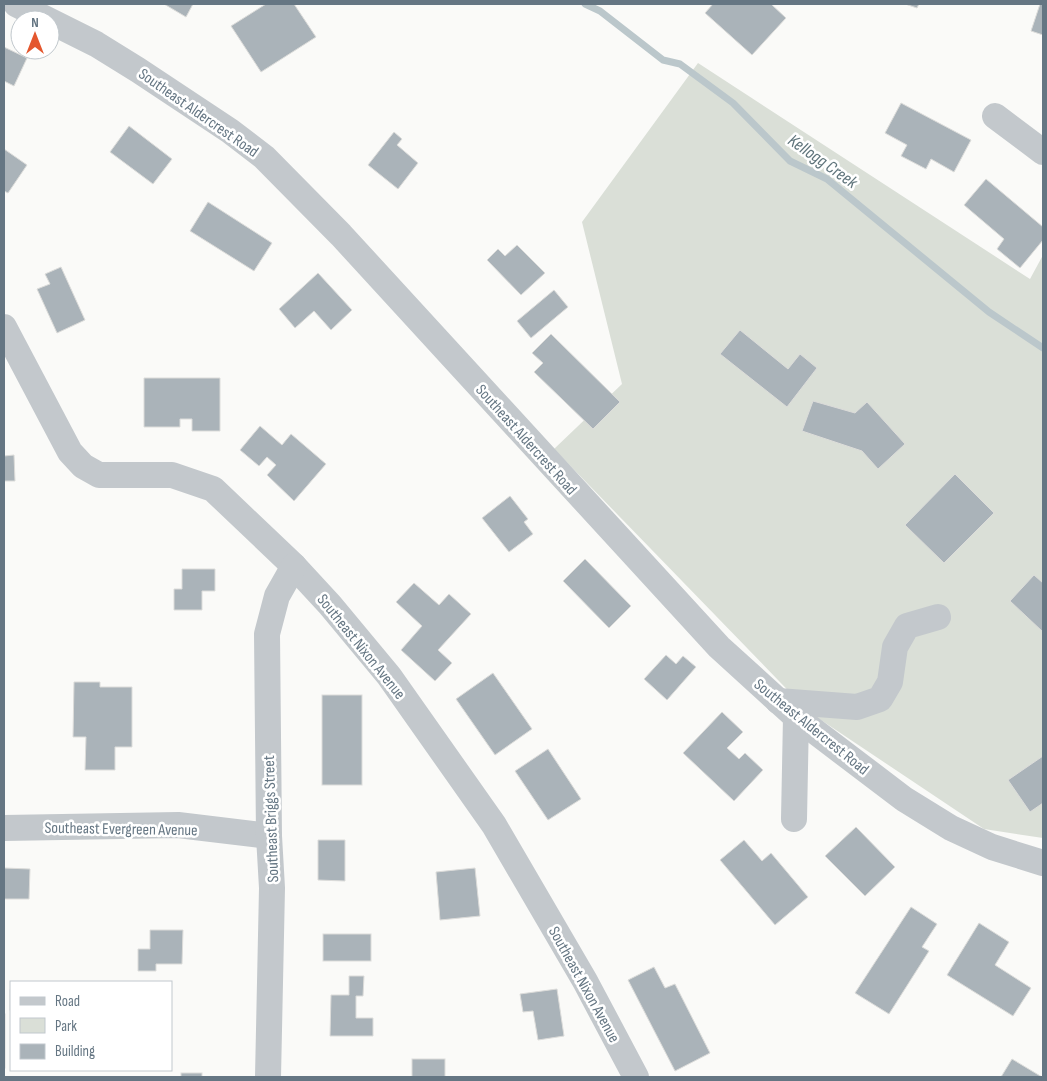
<svg xmlns="http://www.w3.org/2000/svg" width="1047" height="1081" font-family="'Sofia Sans Condensed',sans-serif">
	<style>
		.green { fill: #dadfd7 }
		.lines { fill: none; stroke-linecap: round; stroke-linejoin: round }
		.stream { stroke: #bbc7cb; stroke-width: 7 }
		.building { fill: #aab3b9; stroke: #dcdcda }
		.minor { stroke: #c3c8cc; stroke-width: 26 }
		.labels { text-anchor: middle; stroke-width: 5; stroke-linejoin: round; paint-order: stroke }
		.street-label { font-size: 16px; fill: #657683; stroke: #fff }
		.water-label { font-size: 18px; font-style: italic; fill: #60757c; stroke: #fff }
	</style>
	<rect width="100%" height="100%" fill="#fafaf8"/>
	<path class="green" d="M698,63L1030,279L1043,255V838L984,829L809,712L554,449L622,384L582,222Z"/>
	<g class="lines">
		<path class="stream" d="M585,4L600,11L663,60L680,64L733,103L790,161L827,179L989,312L1043,348"/>
	</g>
	<g class="building">
		<path d="M164,4H193L186,17Z"/>
		<path d="M266,4H294L316,37L261,72L231,26Z"/>
		<path d="M713,4H771L786,18L752,55L705,13Z"/>
		<path d="M905,4H919L917,8Z"/>
		<path d="M1040,4H1043V35L1031,31Z"/>
		<path d="M4,47L27,58L14,86L4,81Z"/>
		<path d="M901,103L971,140L954,172L931,159L926,169L901,156L907,145L885,133Z"/>
		<path d="M129,126L172,159L153,184L110,152Z"/>
		<path d="M394,132L402,139L397,145L418,163L398,189L368,165Z"/>
		<path d="M4,149L27,165L8,193L4,191Z"/>
		<path d="M986,179L1043,227V240L1020,268L997,249L1004,239L964,205Z"/>
		<path d="M208,202L272,243L254,271L190,231Z"/>
		<path d="M517,245L545,273L521,295L487,260L498,249L505,256Z"/>
		<path d="M61,267L85,320L57,333L37,289L50,284L45,274Z"/>
		<path d="M318,273L352,310L331,330L314,311L295,328L279,309Z"/>
		<path d="M554,290L568,307L531,338L517,321Z"/>
		<path d="M740,330L788,369L800,354L817,368L787,407L720,354Z"/>
		<path d="M551,334L620,402L593,429L534,372L543,363L532,353Z"/>
		<path d="M144,378H220V431H192V419H180V427H144Z"/>
		<path d="M813,401L855,413L867,402L905,444L878,469L862,451L802,431Z"/>
		<path d="M260,426L282,445L291,434L326,464L294,501L267,475L276,465L267,457L259,466L240,450Z"/>
		<path d="M14,455L15,481H4V456Z"/>
		<path d="M955,474L994,513L944,563L905,525Z"/>
		<path d="M510,496L528,519L524,522L533,534L509,552L482,518Z"/>
		<path d="M585,559L631,606L609,628L563,581Z"/>
		<path d="M182,569H215V591H202V610H174V589H182Z"/>
		<path d="M1034,575L1043,583V632L1010,601Z"/>
		<path d="M414,583L439,605L449,594L471,614L438,650L452,663L435,681L401,650L422,626L396,602Z"/>
		<path d="M666,655L676,664L683,656L696,667L667,700L644,679Z"/>
		<path d="M493,673L532,729L495,755L456,699Z"/>
		<path d="M74,682H100V687H132V747H115V770H85L86,737H73Z"/>
		<rect x="322" y="695" width="40" height="90"/>
		<path d="M722,712L743,732L727,748L739,759L745,753L763,770L734,801L683,753Z"/>
		<path d="M548,749L581,799L548,820L515,771Z"/>
		<path d="M1043,756V803L1030,812L1008,780Z"/>
		<path d="M856,827L895,867L865,896L825,856Z"/>
		<path d="M318,840H345V881L318,880Z"/>
		<path d="M744,840L762,861L771,853L808,897L775,925L720,860Z"/>
		<path d="M4,868L30,869L29,899H4Z"/>
		<path d="M475,868L480,916L440,920L436,872Z"/>
		<path d="M911,907L937,924L922,947L929,951L889,1014L855,993Z"/>
		<path d="M979,923L1009,942L995,965L1031,988L1013,1016L947,975Z"/>
		<path d="M150,930H183L182,964H156V971H138V949H150Z"/>
		<rect x="323" y="934" width="48" height="27"/>
		<path d="M654,967L665,988L675,984L710,1053L675,1071L628,980Z"/>
		<path d="M349,976H364L363,996H356V1018H373V1036H330L331,995H349Z"/>
		<path d="M557,989L564,1036L538,1040L533,1011L523,1012L520,994Z"/>
		<rect x="10" y="990" width="1" height="20"/>
		<rect x="4" y="1014" width="1" height="54"/>
		<rect x="412" y="1059" width="33" height="18"/>
		<path d="M1012,1059L1042,1077H1001Z"/>
		<rect x="181" y="1073" width="21" height="4"/>
	</g>
	<g class="lines">
		<g class="minor">
			<path d="M16,4L96,44L138,70L230,131L264,157L341,235L719,647L796,717L904,799L951,828L992,847L1043,863"/>
			<path d="M995,116L1043,152"/>
			<path d="M4,327L70,452L83,466L99,475H172L213,489L294,566L330,605L389,676L494,825L585,981L636,1077"/>
			<path d="M778,701L857,707L880,699L890,682L895,647L907,626L938,617"/>
			<path d="M794,819L796,717"/>
			<path d="M4,828L178,825L269,836"/>
			<path d="M268,1077L272,888L269,836L267,634L277,596L294,566"/>
		</g>
	</g>
	<g class="labels">
		<g class="street-label">
			<text transform="translate(199 112) rotate(35)" y="6">Southeast Aldercrest Road</text>
			<text transform="translate(527 439) rotate(48)" y="6">Southeast Aldercrest Road</text>
			<text transform="translate(362 646) rotate(51)" y="6">Southeast Nixon Avenue</text>
			<text transform="translate(812 726) rotate(39)" y="6">Southeast Aldercrest Road</text>
			<text transform="translate(270 819) rotate(-92)" y="6">Southeast Briggs Street</text>
			<text transform="translate(121 828) rotate(1)" y="6">Southeast Evergreen Avenue</text>
			<text transform="translate(585 984) rotate(61)" y="6">Southeast Nixon Avenue</text>
		</g>
		<g class="water-label">
			<text transform="translate(823 161) rotate(35)" y="6">Kellogg Creek</text>
		</g>
	</g>
	<rect width="1047" height="1081" fill="none" stroke="#657683" stroke-width="10"/>
	<rect x="10" y="981" width="162" height="90" fill="#ffffff" stroke="#c1c8cd"/>
	<rect x="20" y="997" width="25" height="8" fill="#c3c8cc" stroke="#c1c8cd"/>
	<text x="55" y="1006" font-size="15" fill="#657683">Road</text>
	<rect x="20" y="1018" width="25" height="15" fill="#dadfd7" stroke="#c1c8cd"/>
	<text x="55" y="1031" font-size="15" fill="#657683">Park</text>
	<rect x="20" y="1044" width="25" height="15" fill="#aab3b9" stroke="#c1c8cd"/>
	<text x="55" y="1056" font-size="15" fill="#657683">Building</text>
	<g transform="translate(35 35)"><circle r="24" fill="#ffffff" stroke="#c1c8cd"/>
	<path d="M0-4L9 19L0 12L-9 19Z" fill="#e4572e"/>
	<text y="-8" font-size="14" font-weight="bold" text-anchor="middle" fill="#657683">N</text>
	</g>
</svg>
